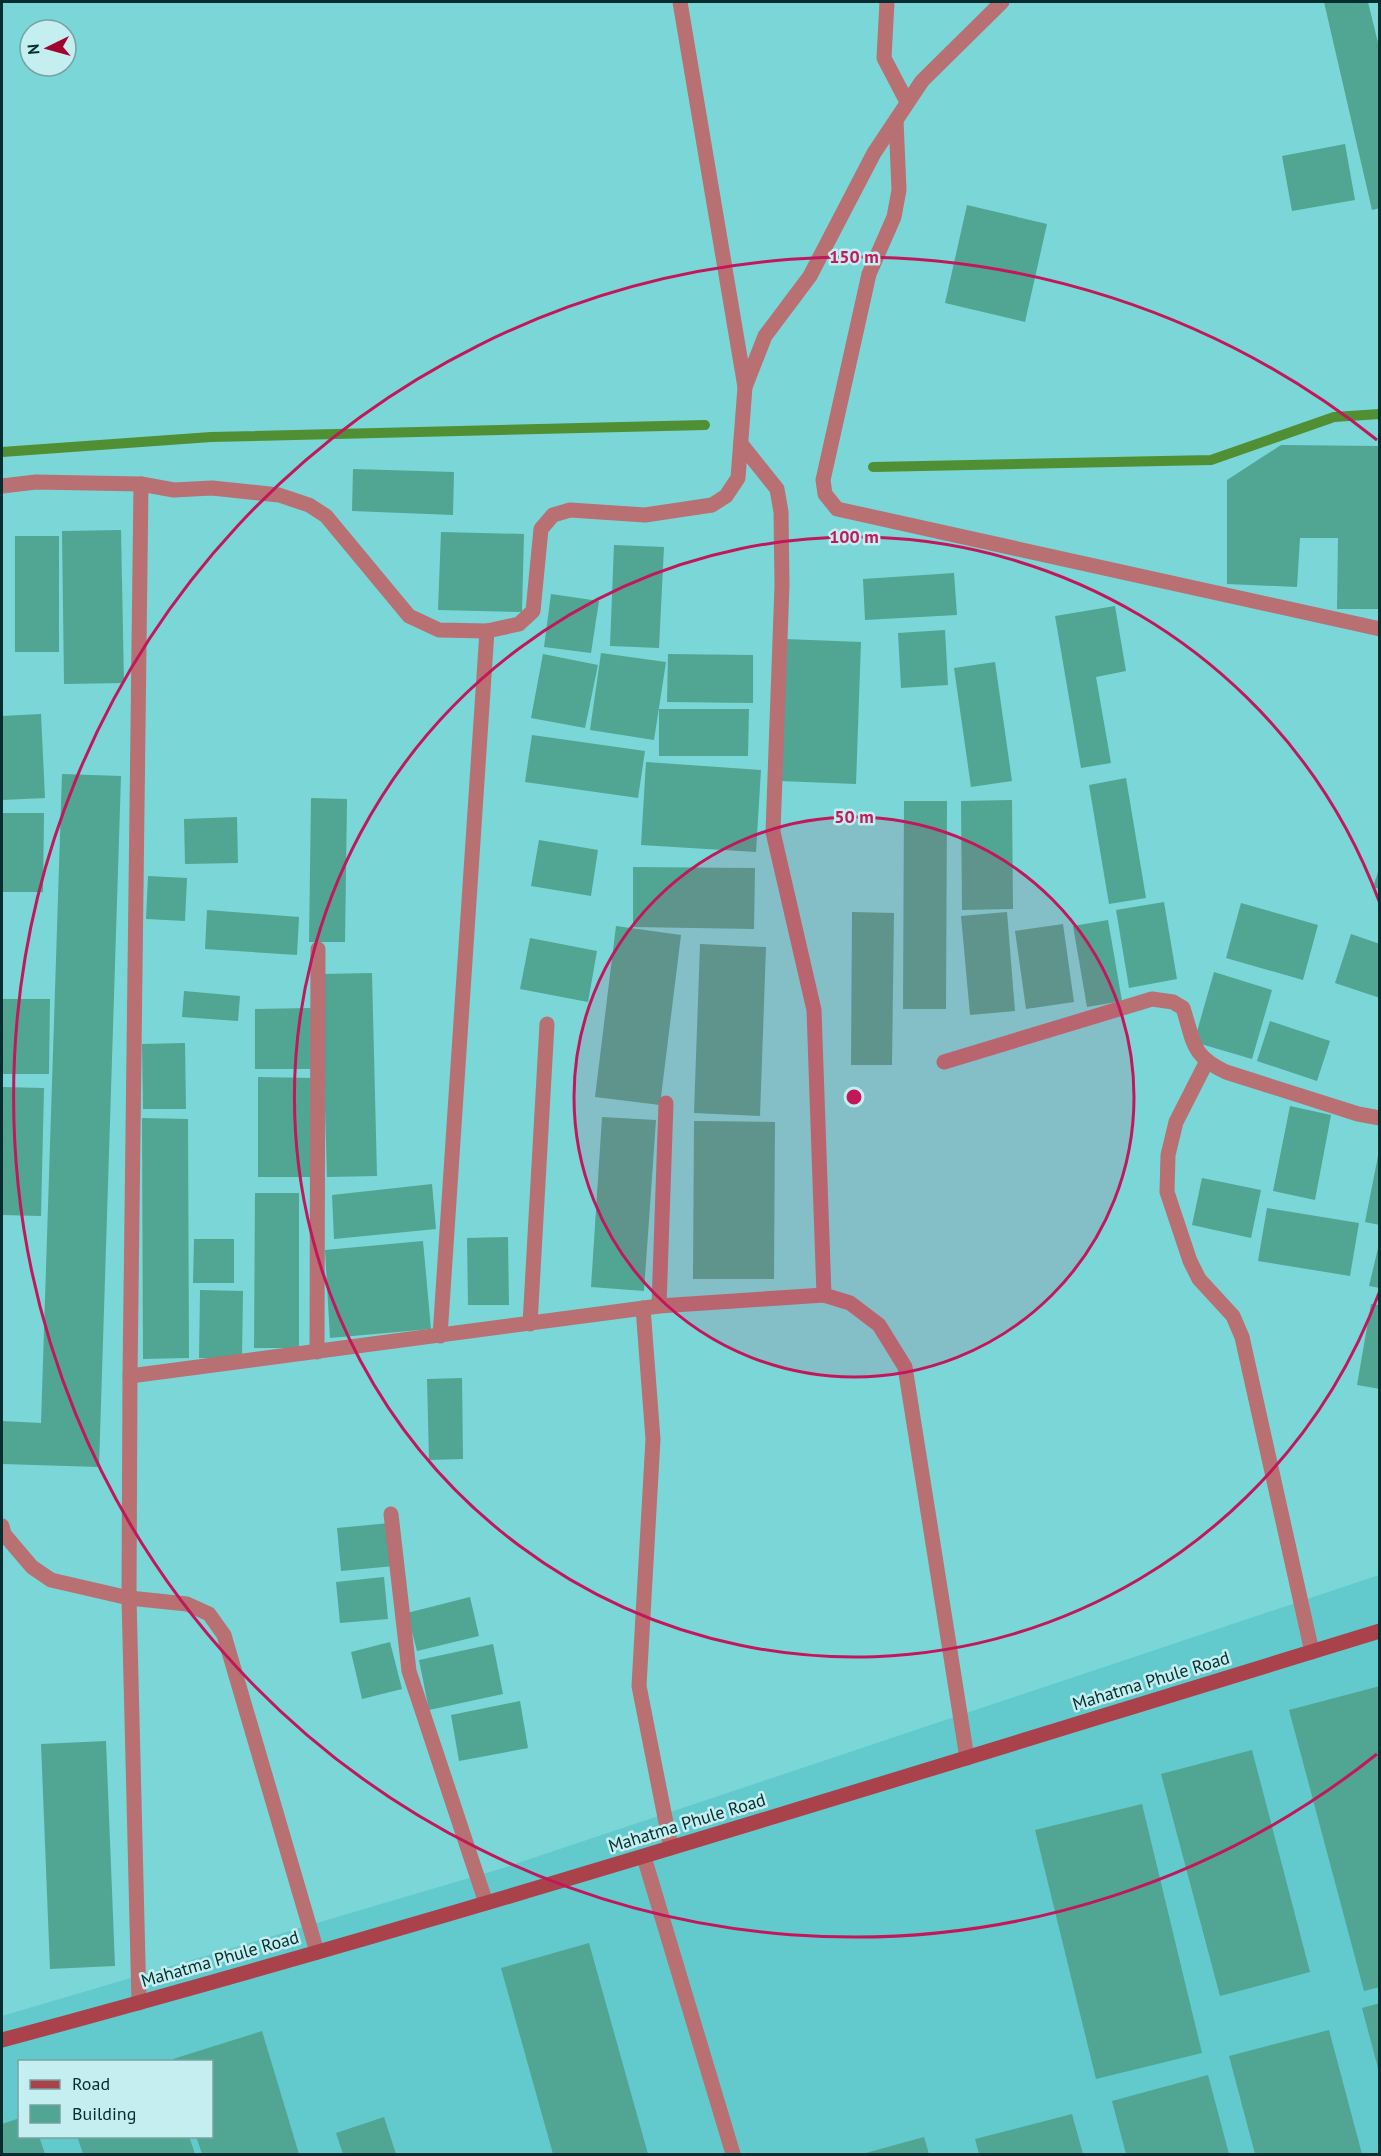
<svg xmlns="http://www.w3.org/2000/svg" width="1381" height="2156" font-family="'PT Sans',sans-serif">
	<style>
		.built { fill: #62cacc; fill-rule: evenodd }
		.lines { fill: none; stroke-linecap: round; stroke-linejoin: round }
		.stream { stroke: #508f34; stroke-width: 10 }
		.building { fill: #51a593 }
		.lane { stroke: #b87073; stroke-width: 15 }
		.street { stroke: #b87073; stroke-width: 15 }
		.secondary { stroke: #aa424c; stroke-width: 15 }
		.ring { fill: none; stroke: #c2185b; stroke-width: 3 }
		.labels { text-anchor: middle; stroke-width: 5; stroke-linejoin: round; paint-order: stroke }
		.street-label { font-size: 18px; fill: #032d2e; stroke: #c4eeef }
		.centre { fill: #c2185b; stroke: #c4eeef; stroke-width: 3 }
		.ring-label { font-size: 18px; text-anchor: middle; font-weight: bold; fill: #c2185b; stroke: #c4eeef; stroke-width: 5; stroke-linejoin: round; paint-order: stroke }
	</style>
	<rect width="100%" height="100%" fill="#7bd6d8"/>
	<path class="built" d="M1379,1575V2154H2V2016L503,1868ZM20,2062H212V2136H20Z"/>
	<g class="lines">
		<g class="stream">
			<path d="M2,452L211,437L705,425"/>
			<path d="M873,467L1211,460L1334,417L1380,414"/>
		</g>
	</g>
	<g class="building">
		<path d="M1324,2H1368L1380,51V208L1372,210Z"/>
		<path d="M1345,144L1355,200L1292,211L1282,156Z"/>
		<path d="M967,205L1047,224L1025,322L945,303Z"/>
		<path d="M1281,445L1380,446V609H1337L1338,538H1300L1297,587L1227,584V480Z"/>
		<path d="M353,469L454,472L453,515L352,511Z"/>
		<path d="M121,530L124,683L64,684L62,531Z"/>
		<path d="M441,532L524,534L522,612L438,610Z"/>
		<rect x="15" y="536" width="44" height="116"/>
		<path d="M614,545L664,547L659,648L610,646Z"/>
		<path d="M954,573L957,615L865,620L863,579Z"/>
		<path d="M551,594L599,601L591,653L544,647Z"/>
		<path d="M1115,606L1126,671L1096,677L1111,763L1081,768L1055,616Z"/>
		<path d="M945,630L948,685L901,688L898,633Z"/>
		<path d="M785,639L861,642L856,784L780,781Z"/>
		<path d="M601,653L666,662L654,740L590,730Z"/>
		<path d="M543,654L598,665L585,728L531,718Z"/>
		<path d="M668,654L753,655V703L667,702Z"/>
		<path d="M995,662L1012,781L971,787L954,668Z"/>
		<path d="M659,709H749L748,756H659Z"/>
		<path d="M41,714L45,798L2,800V716Z"/>
		<path d="M532,735L645,751L638,798L525,782Z"/>
		<path d="M646,762L761,770L756,852L641,845Z"/>
		<path d="M62,774L121,776L99,1467L2,1464V1421L41,1423Z"/>
		<path d="M1126,778L1146,898L1109,904L1089,785Z"/>
		<path d="M311,798L347,799L345,942H309Z"/>
		<path d="M1012,800L1013,909L962,910L961,801Z"/>
		<path d="M904,801H947L946,1009H903Z"/>
		<path d="M2,813H44L43,892H2Z"/>
		<path d="M237,817L238,863L185,864L184,819Z"/>
		<path d="M539,840L598,850L591,896L531,886Z"/>
		<path d="M1380,866V889L1373,887Z"/>
		<path d="M633,867L755,868L754,929L633,927Z"/>
		<path d="M148,876L187,878L185,921L146,919Z"/>
		<path d="M1164,902L1177,979L1129,988L1116,910Z"/>
		<path d="M1241,903L1318,925L1303,980L1226,958Z"/>
		<path d="M207,910L299,917L297,955L205,949Z"/>
		<path d="M852,912L894,913L892,1065H851Z"/>
		<path d="M1007,912L1015,1011L970,1015L961,916Z"/>
		<path d="M1108,920L1122,1001L1087,1007L1073,926Z"/>
		<path d="M1063,924L1074,1002L1026,1009L1015,931Z"/>
		<path d="M616,926L681,935L660,1105L595,1097Z"/>
		<path d="M1351,934L1380,944V998L1335,983Z"/>
		<path d="M530,938L597,951L588,1002L520,989Z"/>
		<path d="M700,944L766,947L760,1116L694,1113Z"/>
		<path d="M1214,972L1272,990L1252,1059L1194,1042Z"/>
		<path d="M372,973L377,1176L327,1177L321,974Z"/>
		<path d="M184,991L240,996L238,1021L182,1017Z"/>
		<path d="M2,999H50L49,1074H2Z"/>
		<path d="M311,1008L312,1069H255V1009Z"/>
		<path d="M1270,1021L1330,1041L1317,1081L1257,1061Z"/>
		<path d="M185,1043L186,1109H143L142,1044Z"/>
		<path d="M258,1077L313,1078V1177H258Z"/>
		<path d="M2,1087L44,1088L41,1216L2,1215Z"/>
		<path d="M1290,1106L1331,1115L1315,1200L1273,1191Z"/>
		<path d="M602,1117L656,1120L644,1291L591,1287Z"/>
		<path d="M142,1118L188,1119L189,1358L143,1359Z"/>
		<path d="M694,1121L775,1122L774,1279H693Z"/>
		<path d="M1378,1156H1380V1225L1365,1222Z"/>
		<path d="M1202,1178L1261,1190L1251,1238L1192,1225Z"/>
		<path d="M432,1184L436,1229L334,1239L332,1195Z"/>
		<path d="M255,1193H299V1348H254Z"/>
		<path d="M1267,1208L1359,1223L1350,1276L1258,1261Z"/>
		<path d="M508,1237L509,1305H468L467,1238Z"/>
		<path d="M194,1239H234V1283H193Z"/>
		<path d="M1380,1240V1288L1369,1286Z"/>
		<path d="M423,1241L431,1329L330,1338L325,1250Z"/>
		<path d="M200,1290L243,1291L242,1359L199,1358Z"/>
		<path d="M1371,1304L1380,1305V1389L1357,1385Z"/>
		<path d="M462,1378L463,1459L429,1460L427,1379Z"/>
		<path d="M390,1523L394,1566L341,1571L337,1528Z"/>
		<path d="M384,1577L388,1619L340,1623L336,1582Z"/>
		<path d="M470,1597L479,1636L417,1651L407,1613Z"/>
		<path d="M390,1642L402,1689L362,1699L351,1652Z"/>
		<path d="M493,1644L503,1694L429,1710L419,1660Z"/>
		<path d="M1380,1686V1987L1364,1991L1289,1710Z"/>
		<path d="M520,1701L528,1748L459,1761L451,1715Z"/>
		<path d="M106,1741L115,1966L50,1969L41,1744Z"/>
		<path d="M1252,1750L1310,1972L1220,1996L1161,1774Z"/>
		<path d="M1142,1804L1202,2053L1096,2079L1035,1830Z"/>
		<path d="M589,1943L648,2154H553L501,1968Z"/>
		<path d="M1380,2003V2072H1379L1362,2008Z"/>
		<path d="M1329,2030L1362,2154H1255L1229,2056Z"/>
		<path d="M262,2031L299,2154H202L196,2136H212V2062H174L173,2059Z"/>
		<path d="M1208,2075L1229,2154H1126L1112,2101Z"/>
		<path d="M1072,2114L1083,2154H979L975,2139Z"/>
		<path d="M384,2117L396,2154H343L336,2133Z"/>
		<path d="M20,2118V2136H39L45,2154H2V2124Z"/>
		<path d="M77,2136H189L195,2154H83Z"/>
		<path d="M924,2137L929,2154H862Z"/>
	</g>
	<g class="lines">
		<g class="lane">
			<path d="M659,1306L666,1103"/>
			<path d="M644,1857L733,2154"/>
		</g>
		<g class="street">
			<path d="M680,2L745,387"/>
			<path d="M887,2L884,58L907,102"/>
			<path d="M896,120L899,190L894,217L869,274L823,480L825,494L837,509L1380,629"/>
			<path d="M741,444L777,489L781,512L782,585L773,832L814,1010L824,1295"/>
			<path d="M2,486L36,482L141,484"/>
			<path d="M944,1062L1152,999L1173,1002L1183,1008C1194,1042 1191,1056 1226,1072L1358,1114L1380,1118"/>
			<path d="M1206,1063L1176,1122L1168,1155L1167,1192L1190,1261L1199,1279L1233,1316L1242,1337L1312,1652"/>
			<path d="M643,1308L653,1439L639,1686L671,1848"/>
			<path d="M530,1324L547,1024"/>
			<path d="M440,1336L487,631"/>
			<path d="M317,1352L318,949"/>
			<path d="M130,1376L141,484L174,490L212,488L279,495L309,505L326,516L409,616L439,630L487,631L519,624L533,611L541,529L553,515L570,510L645,515L712,505L726,496L738,478L745,387L765,336L810,276L874,153L922,81L1002,2"/>
			<path d="M391,1514L409,1671L486,1903"/>
			<path d="M2,1526L4,1534L32,1567L51,1580L129,1598L187,1604L209,1614L224,1635L317,1952"/>
			<path d="M139,2003L129,1598L130,1376L659,1306L824,1295L850,1303L879,1325L905,1367L967,1758"/>
		</g>
		<path class="secondary" d="M2,2040C464,1916 921,1771 1380,1631"/>
	</g>
	<circle cx="854" cy="1097" r="280" fill="#c2185b" fill-opacity=".12"/>
	<g class="ring">
		<circle cx="854" cy="1097" r="280"/>
		<path d="M1379 1293A560 560 0 1 1 1379 901"/>
		<path d="M1377 1754A840 840 0 1 1 1377 440"/>
	</g>
	<g class="labels">
		<g class="street-label">
			<text transform="translate(1151 1681) rotate(-17)" y="6">Mahatma Phule Road</text>
			<text transform="translate(687 1823) rotate(-17)" y="6">Mahatma Phule Road</text>
			<text transform="translate(220 1959) rotate(-16)" y="6">Mahatma Phule Road</text>
		</g>
	</g>
	<circle cx="854" cy="1097" r="9" class="centre"/>
	<g class="ring-label">
		<text x="854" y="263">150 m</text>
		<text x="854" y="543">100 m</text>
		<text x="854" y="823">50 m</text>
	</g>
	<rect width="1381" height="2156" fill="none" stroke="#032d2e" stroke-width="6"/>
	<rect x="18" y="2060" width="195" height="78" fill="#c4eeef" stroke="#77a1a2" stroke-width="1.5"/>
	<rect x="30" y="2080" width="30" height="9" fill="#aa424c" stroke="#77a1a2" stroke-width="1.5"/>
	<text x="72" y="2090" font-size="18" fill="#032d2e">Road</text>
	<rect x="30" y="2105" width="30" height="18" fill="#51a593" stroke="#77a1a2" stroke-width="1.5"/>
	<text x="72" y="2120" font-size="18" fill="#032d2e">Building</text>
	<g transform="translate(48 48) rotate(265)"><circle r="28" fill="#c4eeef" stroke="#77a1a2" stroke-width="1.5"/>
	<path d="M0-4.5L10 22L0 15L-10 22Z" fill="#a2032f"/>
	<text y="-9" font-size="16" font-weight="bold" text-anchor="middle" fill="#032d2e">N</text>
	</g>
</svg>
